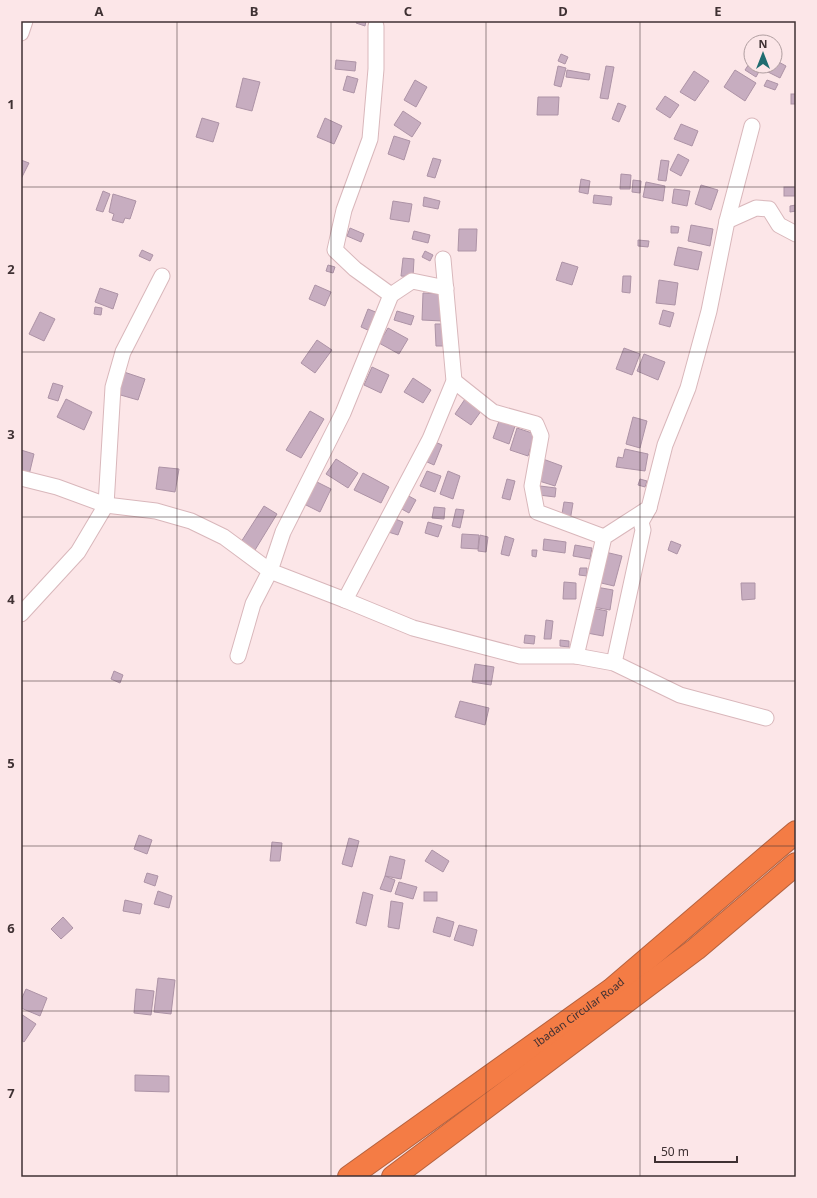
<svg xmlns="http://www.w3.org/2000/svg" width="817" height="1198" font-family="'Noto Sans',sans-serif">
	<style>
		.building { fill: #c7adc0; stroke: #ad93a6 }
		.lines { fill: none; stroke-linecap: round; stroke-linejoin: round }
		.minor-casing { stroke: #d9b7bb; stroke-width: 17 }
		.highway-casing { stroke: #b5623f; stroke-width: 24 }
		.minor { stroke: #fff; stroke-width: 15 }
		.highway { stroke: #f47c45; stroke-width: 22 }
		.grid { fill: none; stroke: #3f3133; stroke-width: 1; stroke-opacity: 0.55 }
		.labels { text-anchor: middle; stroke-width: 3; stroke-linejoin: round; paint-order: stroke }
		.street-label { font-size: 11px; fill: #3f3133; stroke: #fce6e8 }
		.neatline { fill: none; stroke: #3f3133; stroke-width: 1.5 }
		.grid-label { font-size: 13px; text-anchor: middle; font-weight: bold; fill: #3f3133 }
	</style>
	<rect width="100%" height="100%" fill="#fce6e8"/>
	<g class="building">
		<path d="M357,21H366L365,26L356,23Z"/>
		<path d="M561,54L568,57L565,64L558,61Z"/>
		<path d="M336,60L356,62L355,71L335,69Z"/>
		<path d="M775,60L786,66L780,78L764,70L766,66H775Z"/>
		<path d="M751,61V66H762L756,77L745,70Z"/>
		<path d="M558,66L566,68L561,87L554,85Z"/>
		<path d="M606,66L614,67L608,99L600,98Z"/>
		<path d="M567,70L590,74L589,80L566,77Z"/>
		<path d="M735,70L756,83L745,101L724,87Z"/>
		<path d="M694,71L709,81L695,101L680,92Z"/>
		<path d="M347,76L358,79L354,93L343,90Z"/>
		<path d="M243,78L260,82L252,111L236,107Z"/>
		<path d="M415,80L427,87L416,107L404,100Z"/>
		<path d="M767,80L778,84L775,90L764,86Z"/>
		<rect x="791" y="94" width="5" height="10"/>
		<path d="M665,96L679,105L670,118L656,109Z"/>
		<path d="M538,97H559L558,115H537Z"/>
		<path d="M618,103L626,106L619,122L612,119Z"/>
		<path d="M403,111L421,123L412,137L394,125Z"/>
		<path d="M202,118L219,123L213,142L196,137Z"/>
		<path d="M325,118L342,126L334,144L317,137Z"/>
		<path d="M681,124L698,131L692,146L674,139Z"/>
		<path d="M394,136L410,141L404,160L388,154Z"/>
		<path d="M678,154L689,160L681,176L670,170Z"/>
		<path d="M433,158L441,160L435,178L427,176Z"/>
		<path d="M21,160L29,163L21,179Z"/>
		<path d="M661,160L669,161L666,181L658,180Z"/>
		<path d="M621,174L631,175L630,189H620Z"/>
		<path d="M581,179L590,181L588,194L579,192Z"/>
		<path d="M633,180L641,181L640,193L632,192Z"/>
		<path d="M646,182L665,186L663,201L643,197Z"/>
		<path d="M701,185L718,190L711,210L695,204Z"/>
		<rect x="784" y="187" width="12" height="9"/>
		<path d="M674,189L690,191L687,206L672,203Z"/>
		<path d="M103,191L110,194L103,212L96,210Z"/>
		<path d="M113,194L136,201L130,219L125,218L123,223L112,220L114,214L109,212Z"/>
		<path d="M594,195L612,197L611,205L593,203Z"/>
		<path d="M424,197L440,201L438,209L423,206Z"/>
		<path d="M393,201L412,204L409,222L390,219Z"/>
		<path d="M796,205V211L790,212V206Z"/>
		<path d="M691,225L713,229L710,246L688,241Z"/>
		<path d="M671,226L679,227L678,233H671Z"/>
		<path d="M350,228L364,234L361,242L347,236Z"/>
		<path d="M459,229H477L476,251H458Z"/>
		<path d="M414,231L430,235L428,243L412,239Z"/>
		<path d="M638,240L649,241L648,247L638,246Z"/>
		<path d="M678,247L702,252L698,270L674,265Z"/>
		<path d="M142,250L153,255L150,261L139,256Z"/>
		<path d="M425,251L433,255L430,261L422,257Z"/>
		<path d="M403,258L414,259L413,277L401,276Z"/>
		<path d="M562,262L578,267L572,285L556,280Z"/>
		<path d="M328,265L335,267L333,273L326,271Z"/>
		<path d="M623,276H631L630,293L622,292Z"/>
		<path d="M659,280L678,283L675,305L656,303Z"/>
		<path d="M315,285L331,292L325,306L309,299Z"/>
		<path d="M100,288L118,294L113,309L95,302Z"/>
		<path d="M423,293L443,294L442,321L422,320Z"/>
		<path d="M95,307L102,308L101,315L94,314Z"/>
		<path d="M368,309L378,313L370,331L361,327Z"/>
		<path d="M663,310L674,313L670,327L659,324Z"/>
		<path d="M397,311L414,316L411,325L394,320Z"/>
		<path d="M40,312L55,319L44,341L29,334Z"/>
		<path d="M435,324H443L444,346H436Z"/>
		<path d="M388,328L408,339L399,354L379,343Z"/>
		<path d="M317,340L332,350L315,373L301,363Z"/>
		<path d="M624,348L640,354L632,375L616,369Z"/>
		<path d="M644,354L665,362L658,380L637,371Z"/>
		<path d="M372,367L389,375L381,393L364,385Z"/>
		<path d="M124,372L145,379L138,400L117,394Z"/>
		<path d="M413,378L431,390L423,403L404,392Z"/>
		<path d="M53,383L63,386L58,401L48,398Z"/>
		<path d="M467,396L484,407L471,425L455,414Z"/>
		<path d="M66,399L92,412L84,430L57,417Z"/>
		<path d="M310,411L324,419L301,458L286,450Z"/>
		<path d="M633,417L647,421L640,448L626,444Z"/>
		<path d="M499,421L515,426L509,444L493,438Z"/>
		<path d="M517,428L535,434L528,456L510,450Z"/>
		<path d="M433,441L442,445L434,465L425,461Z"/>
		<path d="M625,449L648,454L645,471L616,467L618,457L623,458Z"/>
		<path d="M21,450L34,454L29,475L21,472Z"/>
		<path d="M336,459L358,473L348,488L326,474Z"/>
		<path d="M543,459L562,466L555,486L536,480Z"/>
		<path d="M159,467L179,469L175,492L156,489Z"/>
		<path d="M427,471L441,476L435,492L420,486Z"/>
		<path d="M448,471L460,476L453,499L440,494Z"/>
		<path d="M363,473L389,487L381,503L354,490Z"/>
		<path d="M507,479L515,481L510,500L502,498Z"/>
		<path d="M640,479L647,481L645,487L638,485Z"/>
		<path d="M315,481L331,489L320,512L304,504Z"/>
		<path d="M540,486L556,488L555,497L539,495Z"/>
		<path d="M405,494L416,500L409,513L398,507Z"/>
		<path d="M564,502L573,503L570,521L561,520Z"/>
		<path d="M264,506L277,514L255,550L241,542Z"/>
		<path d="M434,507L445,508L444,519L432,518Z"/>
		<path d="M456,509L464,510L460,528L452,526Z"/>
		<path d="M390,517L403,522L398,535L385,531Z"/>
		<path d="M428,522L442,526L438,537L425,533Z"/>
		<path d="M462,534L479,535L478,549L461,548Z"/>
		<path d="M480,535L488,537L486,552L478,551Z"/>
		<path d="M505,536L514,539L509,556L501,554Z"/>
		<path d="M544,539L566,542L565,553L543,550Z"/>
		<path d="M671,541L681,545L677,554L668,550Z"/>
		<path d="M575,545L592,548L590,559L573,556Z"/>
		<path d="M532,550H537L536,557L532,556Z"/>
		<path d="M605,552L622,556L614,586L597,582Z"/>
		<path d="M580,568H587V576L579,575Z"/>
		<path d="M564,582L576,583V599H563Z"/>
		<path d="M741,583H755V599L742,600Z"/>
		<path d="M596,587L613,590L610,610L593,607Z"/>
		<path d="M592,608L607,611L603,636L587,633Z"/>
		<path d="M546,620L553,621L551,639H544Z"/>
		<path d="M525,635L535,636L534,644L524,643Z"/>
		<path d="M560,640L569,641V647L560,646Z"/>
		<path d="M475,664L494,667L491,685L472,682Z"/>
		<path d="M114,671L123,675L120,683L111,679Z"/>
		<path d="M460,701L489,708L485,725L455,717Z"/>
		<path d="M139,835L152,840L147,854L134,849Z"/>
		<path d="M349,838L359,841L352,867L342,864Z"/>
		<path d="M272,842L282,843L280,861H270Z"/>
		<path d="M432,850L449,861L443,872L425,861Z"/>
		<path d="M390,856L405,860L401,879L385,876Z"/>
		<path d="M147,873L158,876L155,886L144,882Z"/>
		<path d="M385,876L395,880L391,892L380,889Z"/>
		<path d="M399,882L417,887L413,899L395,894Z"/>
		<path d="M158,891L172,896L169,908L154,904Z"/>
		<path d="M363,892L373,895L366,926L356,923Z"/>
		<rect x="424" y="892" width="13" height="9"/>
		<path d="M125,900L142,904L140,914L123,911Z"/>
		<path d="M391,901L403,903L399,929L388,927Z"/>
		<path d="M63,917L73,928L61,939L51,929Z"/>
		<path d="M437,917L454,922L450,937L433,932Z"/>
		<path d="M459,925L477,930L473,946L454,940Z"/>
		<path d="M158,978L175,980L171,1014L154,1012Z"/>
		<path d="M26,989L47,998L40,1016L21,1008V1000Z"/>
		<path d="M136,989L154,991L151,1015L134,1013Z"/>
		<path d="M21,1014L36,1024L24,1042L21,1040Z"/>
		<path d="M135,1075L169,1076V1092L135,1091Z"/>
	</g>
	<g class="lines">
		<g class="minor-casing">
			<g id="minor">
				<path d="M376,26V69L370,139L344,210L335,250L355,269L391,295"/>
				<path d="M21,33L25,21"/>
				<path d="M727,221L756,208L769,209L779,225L796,234"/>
				<path d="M443,259L454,381L430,439L345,600L413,628L520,656H576L614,663L680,695L766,718"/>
				<path d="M454,381L493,412L536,424L541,436L532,486L537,512L604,537"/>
				<path d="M21,478L57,487L106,505L156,511L191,521L224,537L270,571L253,604L238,656"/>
				<path d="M345,600L270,571L283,532L343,413L391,295L412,281L446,288"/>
				<path d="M21,614L78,552L106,505L113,387L123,352L162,276"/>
				<path d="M576,656L604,537L649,508L665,445L688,388L709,311L727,221L752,126"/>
				<path d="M614,663L643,530L641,522L649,508"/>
			</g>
		</g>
		<g class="highway-casing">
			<g id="highway">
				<path id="s1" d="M349,1177L611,990L796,832"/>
				<path d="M393,1177L696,949L796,864"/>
			</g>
		</g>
		<use href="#minor" class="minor"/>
		<use href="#highway" class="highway"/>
	</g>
	<path class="grid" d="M177,21V1177M331,21V1177M486,21V1177M640,21V1177M21,187H796M21,352H796M21,517H796M21,681H796M21,846H796M21,1011H796"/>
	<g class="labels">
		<g class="street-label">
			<text dy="4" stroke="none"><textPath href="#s1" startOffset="283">Ibadan Circular Road</textPath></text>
		</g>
	</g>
	<rect width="817" height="1198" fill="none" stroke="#fce6e8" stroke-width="44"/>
	<g transform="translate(763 54)"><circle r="19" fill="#fce6e8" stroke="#b09ea0"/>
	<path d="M0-3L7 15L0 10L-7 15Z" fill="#206c70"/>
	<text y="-6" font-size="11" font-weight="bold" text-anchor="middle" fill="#3f3133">N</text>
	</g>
	<path d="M655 1156v6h82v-6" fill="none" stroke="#3f3133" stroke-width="2"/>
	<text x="661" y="1156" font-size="12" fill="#3f3133" stroke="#fce6e8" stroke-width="3" paint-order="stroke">50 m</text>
	<rect x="22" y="22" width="773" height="1154" class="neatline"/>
	<g class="grid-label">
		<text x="99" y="16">A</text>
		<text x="254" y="16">B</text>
		<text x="408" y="16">C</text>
		<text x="563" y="16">D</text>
		<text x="718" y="16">E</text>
		<text x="11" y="109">1</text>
		<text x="11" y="274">2</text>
		<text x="11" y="439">3</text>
		<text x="11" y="604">4</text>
		<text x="11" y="768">5</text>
		<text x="11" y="933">6</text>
		<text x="11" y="1098">7</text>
	</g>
</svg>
